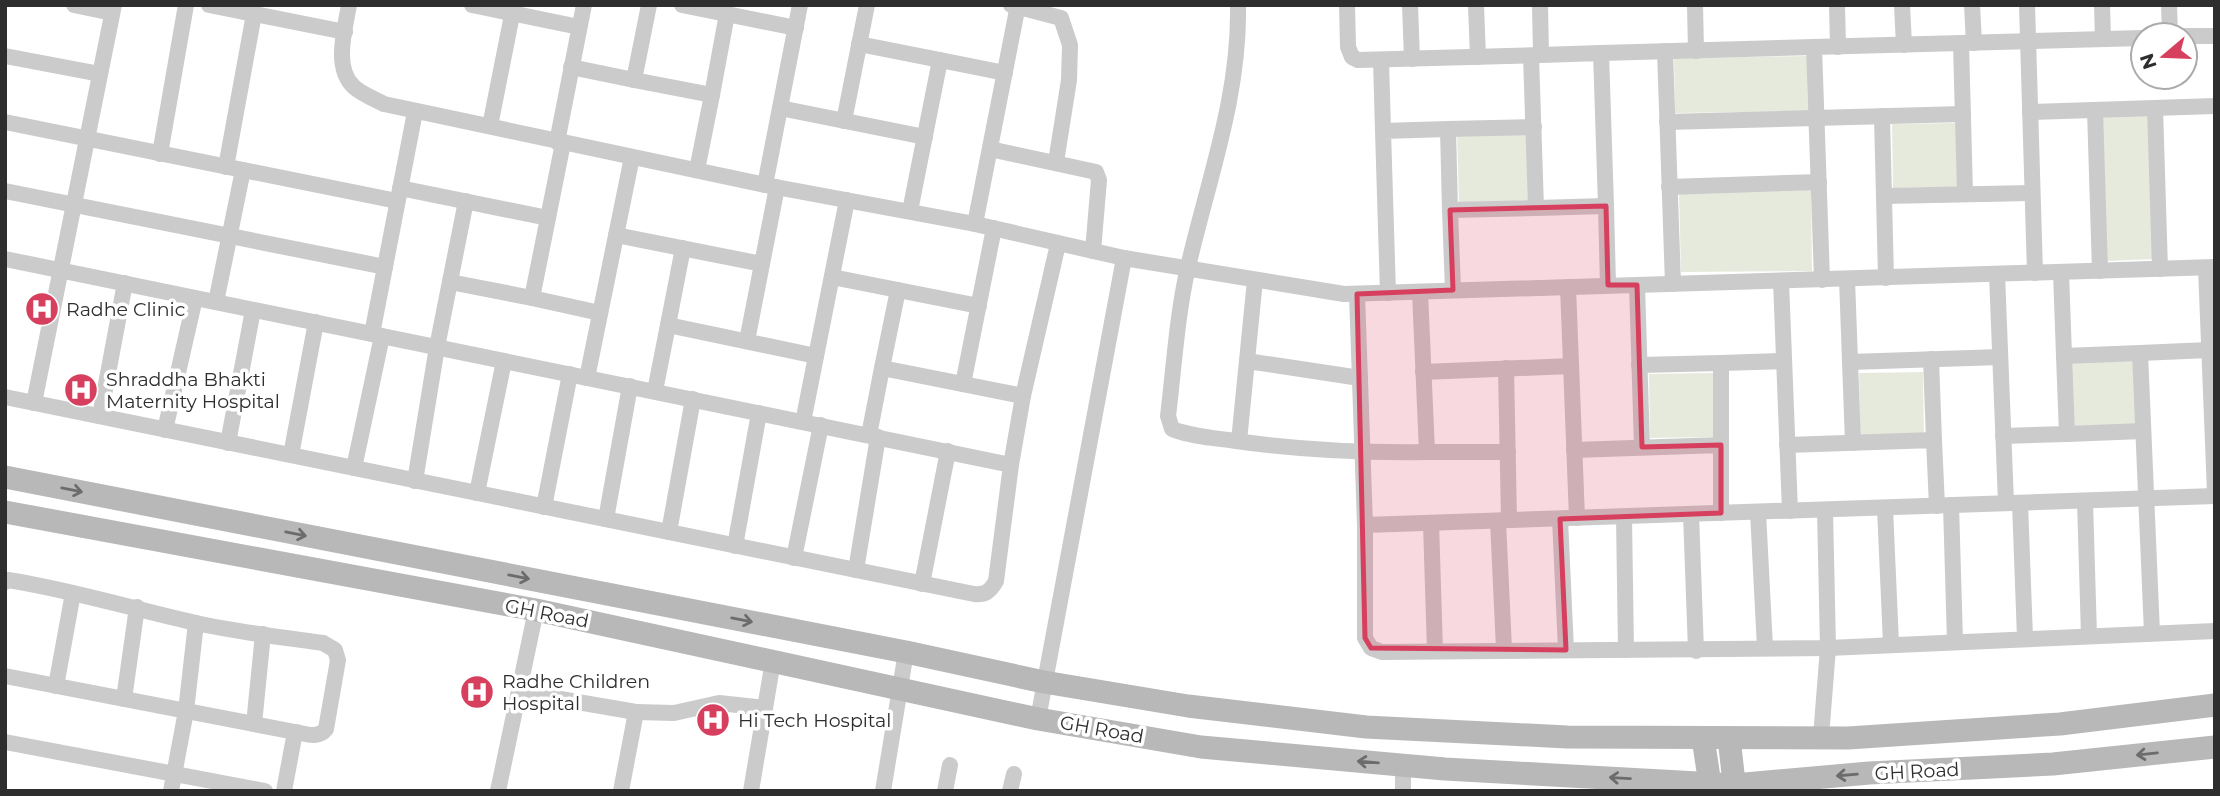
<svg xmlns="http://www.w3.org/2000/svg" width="2220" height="796" font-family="Montserrat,sans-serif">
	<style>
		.green { fill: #e6eadd }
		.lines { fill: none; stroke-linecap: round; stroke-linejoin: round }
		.street { stroke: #cbcbcb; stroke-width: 16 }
		.secondary { stroke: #b8b8b8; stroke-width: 23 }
		.oneway { stroke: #6c6c6c }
		.marked { fill: #d63f5d; fill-opacity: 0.2; stroke: #d63f5d; stroke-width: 5; stroke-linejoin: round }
		.labels { text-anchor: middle; stroke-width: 7; stroke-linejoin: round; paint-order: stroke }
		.poi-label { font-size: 19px; fill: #2e2e2e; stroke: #fff; text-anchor: start }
		.street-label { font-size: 19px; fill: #2e2e2e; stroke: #fff }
	</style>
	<rect width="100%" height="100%" fill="#fff"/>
	<g class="green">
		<path d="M1807,56L1808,111L1675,113L1674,58Z"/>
		<path d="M2149,115L2154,259L2107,261L2101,117Z"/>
		<path d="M1956,123L1957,187L1893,188L1892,124Z"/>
		<path d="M1527,133L1528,202L1459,203L1457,134Z"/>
		<path d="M1811,189L1812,271L1681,272L1679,191Z"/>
		<path d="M2135,361L2136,425L2072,426L2071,362Z"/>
		<path d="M1923,372L1924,436L1860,437L1859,373Z"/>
		<path d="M1713,373L1714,437L1650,438L1649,374Z"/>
	</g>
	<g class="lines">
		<g class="street">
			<path d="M74,5L112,13"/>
			<path d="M209,5L345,32"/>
			<path d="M349,5C345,29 333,68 354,87C362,94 374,99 384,104L765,185L975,224L1124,258"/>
			<path d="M472,5L579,27"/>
			<path d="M649,5L634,80L712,95L697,170"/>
			<path d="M682,5L796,28"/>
			<path d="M1011,5L1061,18L1070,45L1069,80L1056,162"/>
			<path d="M1238,5C1240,96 1208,180 1188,267C1177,315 1174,367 1168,416L1172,429C1193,437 1215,438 1236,441C1300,450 1363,453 1427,452L1420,292"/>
			<path d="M1347,5L1348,47L1352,57L1358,60L1541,55L1540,5"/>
			<path d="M1410,5L1412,59"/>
			<path d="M1476,5L1478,57"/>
			<path d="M1695,5L1696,51"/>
			<path d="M1837,5L1838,47"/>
			<path d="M1902,5L1904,45"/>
			<path d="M1972,5L1974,43"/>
			<path d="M2027,5L2035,273"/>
			<path d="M2102,5L2103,39"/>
			<path d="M2169,5L2170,35"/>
			<path d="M2185,36H2215"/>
			<path d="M1961,43L1965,194"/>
			<path d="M859,44L940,60"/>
			<path d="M1814,47L2143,38"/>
			<path d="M1665,51L1673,284"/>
			<path d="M1601,53L1814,47L1822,280"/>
			<path d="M1541,55L1601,53L1606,206"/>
			<path d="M5,56L100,74"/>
			<path d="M1381,60L1383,131"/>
			<path d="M571,67L634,80"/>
			<path d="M712,95L727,14"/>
			<path d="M780,108L925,137"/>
			<path d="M2155,108L2160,269"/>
			<path d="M2095,110L2100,271"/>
			<path d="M2030,112L2215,106"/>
			<path d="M1882,116L1886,278"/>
			<path d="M844,121L867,5"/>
			<path d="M5,122L397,201"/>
			<path d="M1667,122L1963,114"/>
			<path d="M490,126L514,5"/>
			<path d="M1448,129L1534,127"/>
			<path d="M557,142L584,5"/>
			<path d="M563,143L532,298L600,313"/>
			<path d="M990,149L1096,172L1099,180L1093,251"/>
			<path d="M160,154L186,5"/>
			<path d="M226,167L254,14"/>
			<path d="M765,185L800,5"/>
			<path d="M1669,187L1819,182"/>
			<path d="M400,188L548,218"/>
			<path d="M5,191L385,267"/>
			<path d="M1884,196L2032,193"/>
			<path d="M1536,208L1606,206L1608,285"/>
			<path d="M910,211L940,60L1005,73"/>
			<path d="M975,224L1018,5"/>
			<path d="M616,235L762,264"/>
			<path d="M5,259L587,378L632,157"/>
			<path d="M2206,268L2215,493"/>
			<path d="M2061,272L2064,356L2140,353"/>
			<path d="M1997,274L2006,503"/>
			<path d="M832,277L979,306"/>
			<path d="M1847,279L1853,443"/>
			<path d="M1781,281L1790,511"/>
			<path d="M450,282L532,298"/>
			<path d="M1637,285L1642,447"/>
			<path d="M1568,287L1577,518"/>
			<path d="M1453,290L1450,210L1536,208L1531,56"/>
			<path d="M1388,293L1383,131L1448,129L1450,210"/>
			<path d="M1357,294L1365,525L2215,496"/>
			<path d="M216,302L243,170"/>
			<path d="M668,325L683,248"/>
			<path d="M372,334L415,112"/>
			<path d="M747,341L777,187"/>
			<path d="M1931,359L1934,440"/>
			<path d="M1247,361L1360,378"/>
			<path d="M1850,362L2000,357"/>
			<path d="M1721,363L1784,361"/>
			<path d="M1639,365L1721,363V445"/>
			<path d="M882,368L898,290"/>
			<path d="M1506,368L1509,520"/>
			<path d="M1423,372L1571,366"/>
			<path d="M963,384L994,228"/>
			<path d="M655,391L668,325L816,356"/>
			<path d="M5,397L974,594C985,595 990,592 996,581L1011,465L587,378"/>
			<path d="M34,403L114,5"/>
			<path d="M100,416L125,283"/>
			<path d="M803,422L847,200"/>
			<path d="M165,430L195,298"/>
			<path d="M2067,434L2143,431"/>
			<path d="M869,435L882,368L1023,396"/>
			<path d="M2003,436L2067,434L2064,356"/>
			<path d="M1239,441L1255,280"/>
			<path d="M228,443L253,310"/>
			<path d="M1787,445L1934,440L1937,506"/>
			<path d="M1574,450L1721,445V513"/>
			<path d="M1427,452H1508"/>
			<path d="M291,455L316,322"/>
			<path d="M1011,465L1023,396L1058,244"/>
			<path d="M354,468L382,336"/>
			<path d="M415,481L437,347L466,201"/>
			<path d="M477,493L504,361"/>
			<path d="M2085,501L2089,636"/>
			<path d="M2020,503L2025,638"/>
			<path d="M1951,505L1955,641"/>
			<path d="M544,507L570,374"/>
			<path d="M1885,508L1891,644"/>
			<path d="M1758,512L1765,648"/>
			<path d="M1691,514L1696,651"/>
			<path d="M1624,517L1626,650"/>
			<path d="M606,519L630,386"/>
			<path d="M1560,519L1566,650"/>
			<path d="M1498,521L1504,649"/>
			<path d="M1431,523L1435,651"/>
			<path d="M1365,525V638L1371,648L1382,652L1828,648L2215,631"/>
			<path d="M669,532L693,399"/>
			<path d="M735,546L759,413"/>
			<path d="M794,558L821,425"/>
			<path d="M856,570L878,437"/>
			<path d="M5,582L8,580C72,590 133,609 196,623C237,632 280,637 323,643L335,650L338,660L326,729C318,739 307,734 295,732"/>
			<path d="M922,584L948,451"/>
			<path d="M2152,633L2140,353L2209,350"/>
			<path d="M5,676L295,732L284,791"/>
			<path d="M56,686L73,593"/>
			<path d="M519,692L636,712L621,791"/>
			<path d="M124,699L137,607"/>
			<path d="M636,712L674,713L719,703L765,708"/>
			<path d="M1038,719L1124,258L1344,294L2215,267"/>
			<path d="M254,724L263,634"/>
			<path d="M1821,737L1828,648L1825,510"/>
			<path d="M5,742L265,791"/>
			<path d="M171,791L186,711L196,623"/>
			<path d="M498,791L536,610"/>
			<path d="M751,791L773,661"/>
			<path d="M883,791L906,652"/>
			<path d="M945,791L950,765"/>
			<path d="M1010,791L1014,774"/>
			<path d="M1403,791V765"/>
		</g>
		<g class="secondary">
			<path d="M5,477L906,652L1044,682L1188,706L1366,727L1567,737L1848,738L2060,724L2215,705"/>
			<path d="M5,512L536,610L1038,719L1201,747L1445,769L1734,785L1869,773L2053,764L2215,747"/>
			<path d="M1703,738L1711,791"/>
			<path d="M1729,738L1735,791"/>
		</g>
	</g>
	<defs><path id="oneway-shaft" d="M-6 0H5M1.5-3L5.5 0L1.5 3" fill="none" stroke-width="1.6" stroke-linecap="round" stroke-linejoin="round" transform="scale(1.75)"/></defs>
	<g class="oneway">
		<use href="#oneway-shaft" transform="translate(72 490) rotate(11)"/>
		<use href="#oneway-shaft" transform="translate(296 534) rotate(11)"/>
		<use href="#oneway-shaft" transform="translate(519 577) rotate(11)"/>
		<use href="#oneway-shaft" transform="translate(742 620) rotate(11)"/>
		<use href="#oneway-shaft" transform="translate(2147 754) rotate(174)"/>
		<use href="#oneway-shaft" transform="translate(1368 762) rotate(-175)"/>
		<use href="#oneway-shaft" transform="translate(1847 775) rotate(175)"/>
		<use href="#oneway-shaft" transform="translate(1620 778) rotate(-177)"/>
	</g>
	<path class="marked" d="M1606,206L1608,285H1637L1642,447L1721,445V513L1560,519L1566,650L1371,648L1365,638L1357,294L1453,290L1450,210Z"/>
	<defs>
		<g id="hospital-disc" transform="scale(1.75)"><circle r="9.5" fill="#d63f5d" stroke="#fff"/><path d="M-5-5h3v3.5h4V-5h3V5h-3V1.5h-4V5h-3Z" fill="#fff"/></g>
	</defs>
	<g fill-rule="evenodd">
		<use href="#hospital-disc" x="42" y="309"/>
		<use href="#hospital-disc" x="81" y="390"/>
		<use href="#hospital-disc" x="477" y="692"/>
		<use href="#hospital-disc" x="713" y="720"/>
	</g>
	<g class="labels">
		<g class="poi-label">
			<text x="66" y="316">Radhe Clinic</text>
			<text x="106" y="386">Shraddha Bhakti<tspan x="106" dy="22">Maternity Hospital</tspan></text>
			<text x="502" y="688">Radhe Children<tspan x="502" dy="22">Hospital</tspan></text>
			<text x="738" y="727">Hi Tech Hospital</text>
		</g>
		<g class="street-label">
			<text transform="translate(547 613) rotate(11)" y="7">GH Road</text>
			<text transform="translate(1102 729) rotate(10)" y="7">GH Road</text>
			<text transform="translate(1917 771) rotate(-3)" y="7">GH Road</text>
		</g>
	</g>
	<rect width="2220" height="796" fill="none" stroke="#2e2e2e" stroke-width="14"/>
	<g transform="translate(2164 56) rotate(251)"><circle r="33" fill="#ffffff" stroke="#ababab" stroke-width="2"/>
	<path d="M0-5L12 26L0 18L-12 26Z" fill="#d63f5d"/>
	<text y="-10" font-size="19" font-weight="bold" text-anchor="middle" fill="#2e2e2e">N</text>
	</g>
</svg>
